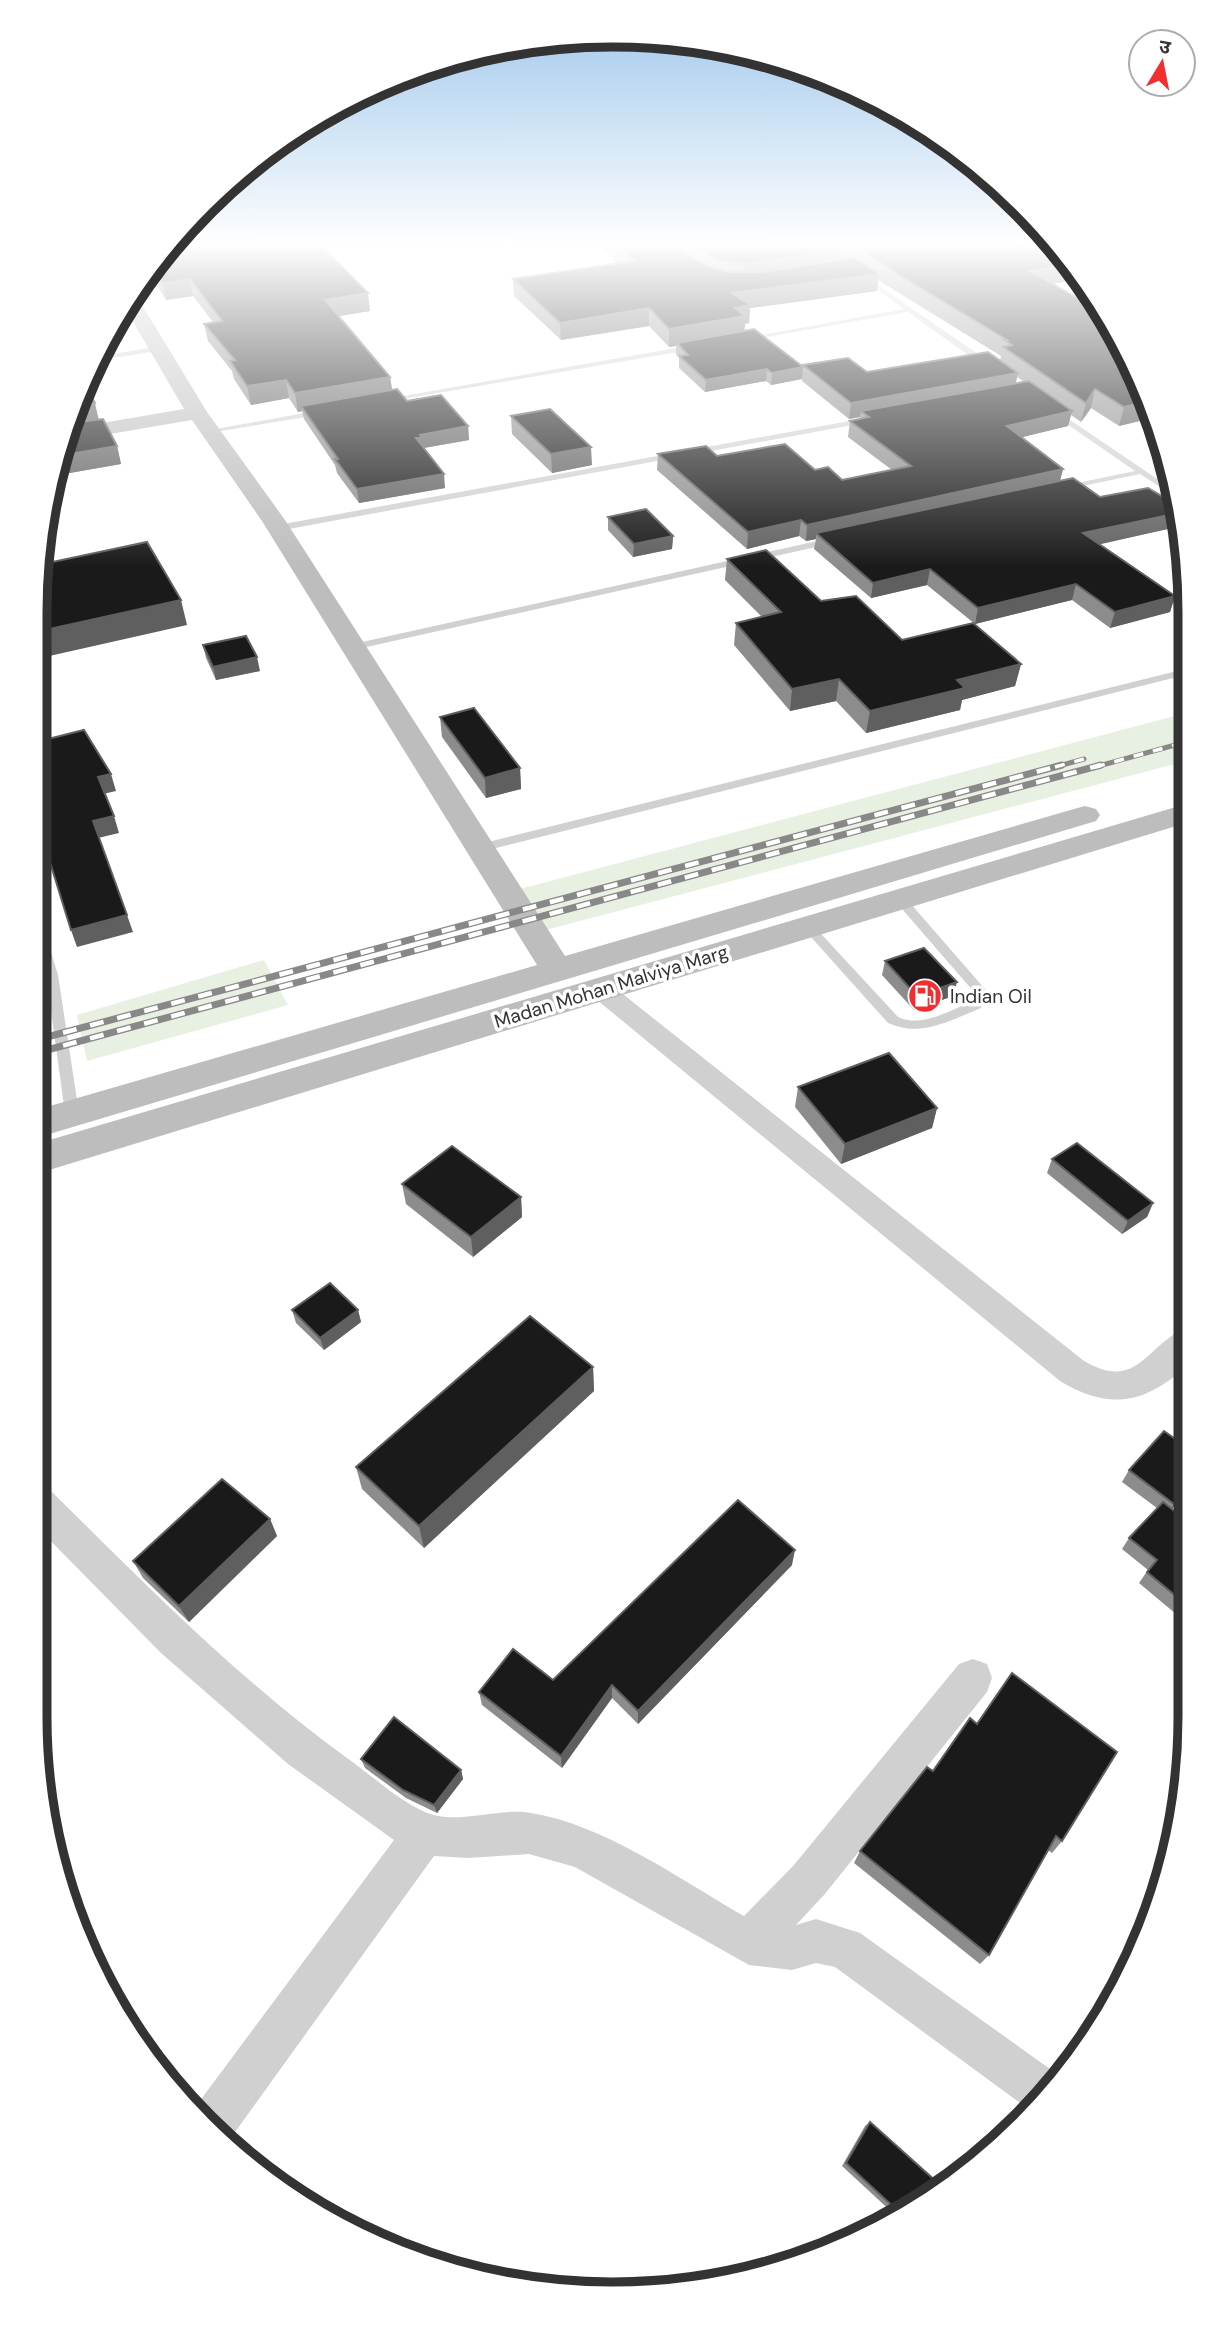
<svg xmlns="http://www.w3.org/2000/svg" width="1225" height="2329" font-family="'DM Sans','Noto Sans Devanagari',sans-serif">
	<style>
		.green { fill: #e8f0e1 }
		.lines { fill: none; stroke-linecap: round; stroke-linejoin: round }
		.lane { fill: #d0d0d0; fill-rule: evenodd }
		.street { fill: #d0d0d0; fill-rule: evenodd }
		.secondary { fill: #bdbdbd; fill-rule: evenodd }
		.rail-far1-casing { stroke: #888; stroke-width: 5 }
		.rail-casing { stroke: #888; stroke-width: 7 }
		.rail-far1 { stroke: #fff; stroke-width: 3.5; stroke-dasharray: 10; stroke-linecap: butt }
		.rail { stroke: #fff; stroke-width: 4.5; stroke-dasharray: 14; stroke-linecap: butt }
		.wall { fill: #8c8c8c; fill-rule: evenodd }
		.shaded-wall { fill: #5f5f5f }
		.building { fill: #1a1a1a; stroke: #5f5f5f; stroke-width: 2 }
		.labels { text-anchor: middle; stroke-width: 7; stroke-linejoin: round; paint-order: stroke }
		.street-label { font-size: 19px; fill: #333; stroke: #fff }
		.poi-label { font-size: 19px; fill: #333; stroke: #fff; text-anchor: start }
		.rim { fill: none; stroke: #333; stroke-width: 9 }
	</style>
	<rect width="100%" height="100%" fill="#fff"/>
	<g class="green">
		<path d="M1186,713V761L542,931L520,889Z"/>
		<path d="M264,960L288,1005L87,1061L77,1015Z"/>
	</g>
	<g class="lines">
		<g class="lane">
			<path d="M862,274L991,363V367H985L908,312L744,341L740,339L904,309L860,277Z"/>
			<path d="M1093,299L1095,303L1078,306L1075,304Z"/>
			<path d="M693,345L696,349L385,402L381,400Z"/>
			<path d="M161,346L164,350L93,361L95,357Z"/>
			<path d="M1054,409L1172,489L1174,496L1140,474L1063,490V486L1135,471L1051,413L1050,411Z"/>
			<path d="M321,410H324V414L209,433L205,431Z"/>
			<path d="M866,418H869V422L278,531L274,528L278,525Z"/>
			<path d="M831,538L835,541L834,543L353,650L348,647L353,644Z"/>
			<path d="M1185,669V675L480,852L474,848L480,844Z"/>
			<path d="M900,895L904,896L984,988L986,991L981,1008C951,1020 921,1038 888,1023L802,927L804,924H812L898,1017C922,1028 948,1011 971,1002L974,992L896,902L894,899Z"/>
			<path d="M36,919L42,923L58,975L79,1113L72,1118L65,1113L47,981L36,983V975L45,973L36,942Z"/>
		</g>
		<g class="street">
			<path d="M600,980L609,983L1084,1361C1139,1393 1146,1343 1187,1328L1188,1365C1145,1404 1110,1411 1060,1381L591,995L587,989L591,983Z"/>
			<path d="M35,1484L48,1488C143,1582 238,1679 347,1758C372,1776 397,1799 425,1812C457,1826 498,1807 531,1813C605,1825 679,1879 744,1916L794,1865L959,1664L973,1659L987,1664L992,1678L987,1692L824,1895L796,1925L816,1919L860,1933L1057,2074L1031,2111L835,1967L816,1963L792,1970L749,1965L575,1867L529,1854L468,1858L434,1856L230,2139L196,2106L394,1840L288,1764L161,1653L35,1525Z"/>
		</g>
		<g class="secondary">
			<path d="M133,295L139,300L207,412L285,520L565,956L1074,809L1085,806L1096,809L1100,815L1096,821L36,1138V1110L537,965L262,521L192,420L63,442L67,429L184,409L125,308Z"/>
			<path d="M1186,804V823L36,1174V1144Z"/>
		</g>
		<g class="rail-far1-casing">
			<g id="rail-far1">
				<path d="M1055,767L1084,759"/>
				<path d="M1095,767L1186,742"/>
			</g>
		</g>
		<g class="rail-casing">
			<g id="rail">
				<path d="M36,1040L1062,765"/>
				<path d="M36,1053L1101,765"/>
			</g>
		</g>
		<use href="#rail-far1" class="rail-far1"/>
		<use href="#rail" class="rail"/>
	</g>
	<g class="wall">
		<path d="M172,242H354L322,247L370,311L339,316L390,377L392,390L407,401L468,426L469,440L424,448L445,488L359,503L337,473L335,465L304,419L302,411L298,412L289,398L251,405L234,379L232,371L208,341L204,324L213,322L193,296L166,300L148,271L155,261Z"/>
		<path d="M593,242H1053L1071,261L1081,279L1052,284L1146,392L1153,418H1152L1119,426L1091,408L1081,422L1071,415L1068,426L1021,437L1063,469L1060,480L1100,497L1181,526L1099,544L1175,596L1170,612L1110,628L1072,600L975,624L927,585L871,598L814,549L816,539L806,541L799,536L747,549L657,470L658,454L717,456L815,470L842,480L892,470L848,437L850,421L860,419V417L849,419L802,381V379L771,385L766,381L705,392L679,368V357L676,354V346L669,347L649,326L561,340L514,296L513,279L617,264L613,260V257ZM878,280L1001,356L1000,361L867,372L803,365V367L744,331L745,324L749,323L750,308L877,291ZM1017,377L1023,381L1016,383Z"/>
		<path d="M85,384L99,420L117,446L121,464L64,474L57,457Z"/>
		<path d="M511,416L592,465L552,473L512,434Z"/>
		<path d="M608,517L673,536L672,549L633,557L608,530Z"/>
		<path d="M727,559L821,601L902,640L1021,664L1015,686L962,700L960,710L866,733L836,701L790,711L734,645L736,623L762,617L725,580Z"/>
		<path d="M203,645L260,671L216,680L206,658Z"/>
		<path d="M440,717L520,768L521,789L486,798L442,737Z"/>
		<path d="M885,961L953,996L914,1010L882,975Z"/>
		<path d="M798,1087L937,1108L932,1128L841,1164L795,1107Z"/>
		<path d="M1052,1159L1153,1203L1147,1217L1122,1234L1047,1173Z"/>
		<path d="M402,1184L521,1197L522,1217L473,1257L406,1204Z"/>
		<path d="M292,1310H358L361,1322L324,1350L296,1323Z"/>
		<path d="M593,1367L594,1391L424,1548L362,1489L356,1467Z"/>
		<path d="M1129,1470L1188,1489L1172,1509L1188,1522V1624L1139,1583L1148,1570L1122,1549L1129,1538L1157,1508L1122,1482Z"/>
		<path d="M270,1519L277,1536L189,1622L143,1578L133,1561Z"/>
		<path d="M792,1565L638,1724L612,1698L562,1768L482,1705L479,1692L553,1680Z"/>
		<path d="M970,1718L1062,1841L1052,1853L1048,1850L989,1955L980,1964L854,1863L860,1851L933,1771Z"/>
		<path d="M361,1759L461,1770L463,1779L437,1813L406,1798L365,1768Z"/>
		<path d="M870,2122L939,2184L895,2215L842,2166L865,2126Z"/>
	</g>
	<g class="shaded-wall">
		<path d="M309,242H354L310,249Z"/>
		<path d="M843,250L842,266L744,281L745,264Z"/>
		<path d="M1073,264L1081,279L1026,288L1030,271Z"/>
		<path d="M879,274L877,291L750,308L749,323L745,324L744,334L677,343L676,346L669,347V329L732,293Z"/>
		<path d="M190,279L193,296L166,300L163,283Z"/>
		<path d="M368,293L370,311L328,318L325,300Z"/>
		<path d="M649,308V326L561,340L560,323Z"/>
		<path d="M803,367L802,379L771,385L772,373Z"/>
		<path d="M767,369L766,381L705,392L706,380Z"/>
		<path d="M1018,373L1014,389L861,411L860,417L849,419L851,403Z"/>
		<path d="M390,377L393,395L301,406L302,411L298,412L295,393Z"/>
		<path d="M286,380L289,398L251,405L247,386Z"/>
		<path d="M1095,389L1091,408L1081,422L1086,403Z"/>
		<path d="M1149,401L1152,418L1119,426L1124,407Z"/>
		<path d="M95,403L99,421L69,426L76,406Z"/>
		<path d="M1072,411L1068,426L1003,442L1007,426Z"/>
		<path d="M468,426L469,440L423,448L416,438L420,435Z"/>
		<path d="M117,446L121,464L64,474L58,456Z"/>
		<path d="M591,447L592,465L552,473L551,454Z"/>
		<path d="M1063,469L1059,485L816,533V539L806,541L807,525Z"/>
		<path d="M444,474L445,488L359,503L357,489Z"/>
		<path d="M1179,513L1182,524L1181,526L1079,549L1083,533Z"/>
		<path d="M801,520L799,536L747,549L748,532Z"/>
		<path d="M673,536L672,549L633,557L634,544Z"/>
		<path d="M930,569L927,585L871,598L873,583Z"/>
		<path d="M1076,584L1072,600L975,624L978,608Z"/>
		<path d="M1175,596L1170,612L1110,628L1115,612Z"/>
		<path d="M181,600L187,625L36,659V632Z"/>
		<path d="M257,657L260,671L216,680L213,667Z"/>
		<path d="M1021,664L1015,686L962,700L960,710L866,733L870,711L957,680Z"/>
		<path d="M839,679L836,701L790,711L792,689Z"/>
		<path d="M520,768L521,789L486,798L485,778Z"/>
		<path d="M111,774L116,791L103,794L98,777Z"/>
		<path d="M114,816L119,833L98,838L93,821Z"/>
		<path d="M127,915L133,932L77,947L71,930Z"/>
		<path d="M957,982L953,996L914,1010L917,996Z"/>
		<path d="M937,1108L932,1128L841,1164L845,1144Z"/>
		<path d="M521,1197L522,1217L473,1257L471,1237Z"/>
		<path d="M1153,1203L1147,1217L1122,1234L1128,1221Z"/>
		<path d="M358,1310L361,1322L324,1350L320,1338Z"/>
		<path d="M593,1367L594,1391L424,1548L419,1526Z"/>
		<path d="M1188,1487V1489L1166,1516L1174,1504Z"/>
		<path d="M270,1519L277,1536L189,1622L179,1606Z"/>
		<path d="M795,1550L792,1565L638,1724V1711Z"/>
		<path d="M612,1685V1698L562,1768L561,1756Z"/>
		<path d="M461,1770L463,1779L437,1813L434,1805Z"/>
	</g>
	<g class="building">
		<path d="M172,242H318L368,293L325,300L390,377L295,393L286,380L247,386L230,361L235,360L204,324L222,321L190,279L163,283L151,266L155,261Z"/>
		<path d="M616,242H676L690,256L712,268L727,272H763L854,257L879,274L732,293L750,305L735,308L745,316L669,329L649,308L560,323L513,279L635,261L613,243H617Z"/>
		<path d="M691,242H834L843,250L745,264L717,260L698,248Z"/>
		<path d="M850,242H1027L1063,264L1072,263L1073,264L1030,271L1100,311L1146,392L1149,401L1124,407L1095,389L1086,403L1003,347L1012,345L1004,340H1007L894,272Z"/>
		<path d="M1043,242H1053L1066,256Z"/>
		<path d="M754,329L803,367L772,373L767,369L706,380L679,356L688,355L677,343Z"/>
		<path d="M988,352L1018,373L851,403L803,365L848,358L867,372Z"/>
		<path d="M1029,381L1072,411L1007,426L1063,469L807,525L801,520L748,532L658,454L706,446L717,456L785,444L815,470L828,467L842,480L911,466L850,421L869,417L861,411Z"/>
		<path d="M85,384L95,403L76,406Z"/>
		<path d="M397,389L407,401L441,395L468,426L420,435L422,438H416L444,474L357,489L335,459H338L301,406Z"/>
		<path d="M550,409L591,447L551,454L511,416Z"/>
		<path d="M103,419L117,446L58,456V455L70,423Z"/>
		<path d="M1073,478L1100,497L1148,488L1177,505L1179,513L1083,533L1175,596L1115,612L1076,584L978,608L930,569L873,583L816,533Z"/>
		<path d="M646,509L673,536L634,544L608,517Z"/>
		<path d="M147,542L181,600L36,632V575L38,565Z"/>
		<path d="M766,550L821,601L856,596L902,640L973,623L1021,664L957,680L965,688L870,711L839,679L792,689L736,623L781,612L727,559Z"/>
		<path d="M246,636L257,657L213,667L203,645Z"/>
		<path d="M474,708L520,768L485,778L440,717Z"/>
		<path d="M84,730L111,774L98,777L114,816L93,821L127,915L71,930L45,846L36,823V742Z"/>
		<path d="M924,948L957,982L917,996L885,961Z"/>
		<path d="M889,1053L937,1108L845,1144L798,1087Z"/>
		<path d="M1077,1143L1153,1203L1128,1221L1052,1159Z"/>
		<path d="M452,1146L521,1197L471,1237L402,1184Z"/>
		<path d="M330,1283L358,1310L320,1338L292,1310Z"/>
		<path d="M530,1316L593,1367L419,1526L356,1467Z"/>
		<path d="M1164,1431L1188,1448V1487L1174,1504L1129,1470Z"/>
		<path d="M222,1479L270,1519L179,1606L133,1561Z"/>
		<path d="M738,1500L795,1550L638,1711L612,1685L561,1756L479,1692L513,1649L553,1680Z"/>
		<path d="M1163,1502L1188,1522V1606L1147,1572L1157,1560L1129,1538Z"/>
		<path d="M1012,1673L1117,1752L1062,1841L1056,1836L989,1955L860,1851L927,1767L933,1771L970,1718L977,1724Z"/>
		<path d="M394,1717L461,1770L434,1805L403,1790L361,1759Z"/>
		<path d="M870,2122L939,2184L899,2212L846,2163Z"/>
	</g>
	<linearGradient id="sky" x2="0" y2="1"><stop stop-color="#9dc6eb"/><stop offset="0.43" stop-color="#fff"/><stop offset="1" stop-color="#fff" stop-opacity="0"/></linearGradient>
	<rect width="1225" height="568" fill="url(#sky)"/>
	<defs>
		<g id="fuel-disc" transform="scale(1.75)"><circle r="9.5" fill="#f12e30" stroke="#fff"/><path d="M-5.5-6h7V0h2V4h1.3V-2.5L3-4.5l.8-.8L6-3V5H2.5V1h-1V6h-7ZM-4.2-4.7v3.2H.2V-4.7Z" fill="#fff"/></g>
	</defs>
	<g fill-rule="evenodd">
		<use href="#fuel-disc" x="925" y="996"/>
	</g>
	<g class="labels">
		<g class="street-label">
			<text transform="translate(611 986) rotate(-17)" y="7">Madan Mohan Malviya Marg</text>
		</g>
		<g class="poi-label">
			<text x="950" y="1003">Indian Oil</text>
		</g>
	</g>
	<path d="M0 0H1225V2329H0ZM612 47H613A565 565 0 0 1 1178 612V1717A565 565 0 0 1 613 2282H612A565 565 0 0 1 47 1717V612A565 565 0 0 1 612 47Z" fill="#fff" fill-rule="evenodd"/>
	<path class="rim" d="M612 47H613A565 565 0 0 1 1178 612V1717A565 565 0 0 1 613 2282H612A565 565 0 0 1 47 1717V612A565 565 0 0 1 612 47Z"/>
	<g transform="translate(1162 63) rotate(10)"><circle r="33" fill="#ffffff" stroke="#adadad" stroke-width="2"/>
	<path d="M0-5L12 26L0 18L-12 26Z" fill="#f12e30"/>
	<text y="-10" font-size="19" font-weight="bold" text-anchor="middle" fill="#333333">उ</text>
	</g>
</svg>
